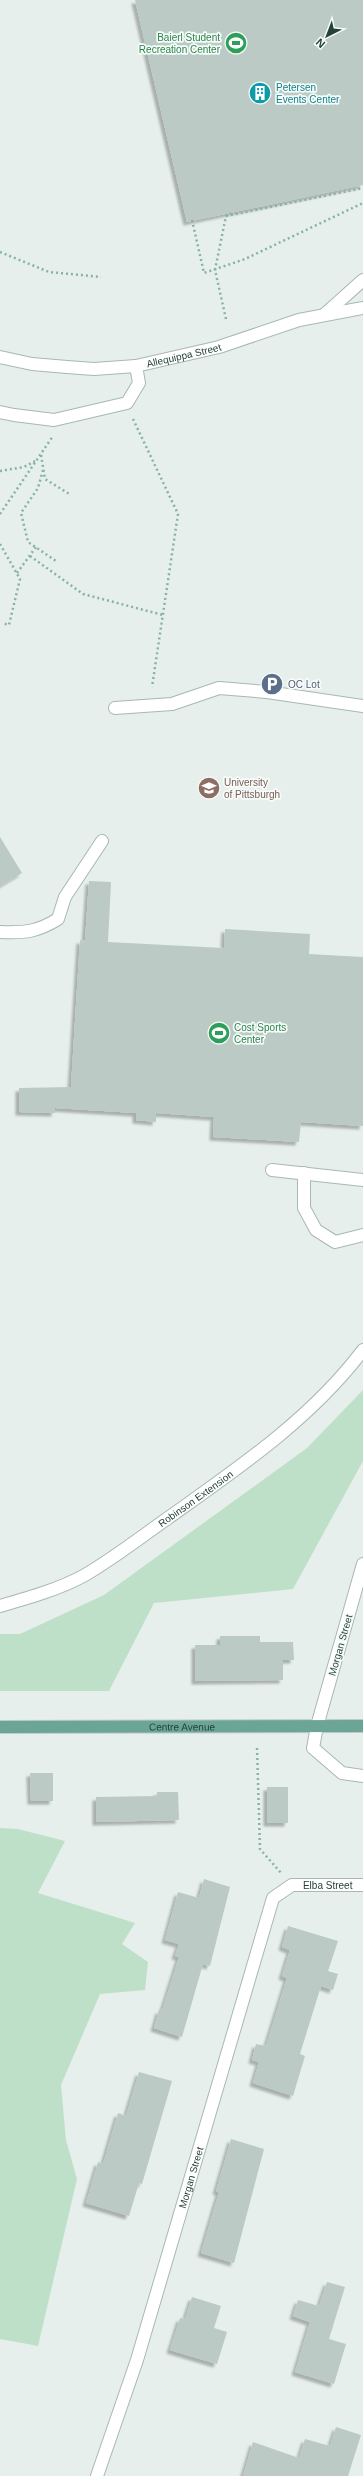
<svg xmlns="http://www.w3.org/2000/svg" width="363" height="2476" font-family="Helvetica,sans-serif">
	<style>
		.green { fill: #bfe0c8 }
		.building { fill: #bbcac4; filter: url(#shadow) }
		.lines { fill: none; stroke-linecap: round; stroke-linejoin: round }
		.minor-casing { stroke: #a8b8b2; stroke-width: 14 }
		.major-casing { stroke: #c2cac8; stroke-width: 14 }
		.path { stroke: #86b3a5; stroke-width: 2.5; stroke-dasharray: 2 3; stroke-linecap: butt }
		.minor { stroke: #fff; stroke-width: 12 }
		.major { stroke: #6aa596; stroke-width: 12 }
		.labels { text-anchor: middle; stroke-width: 3.5; stroke-linejoin: round; paint-order: stroke }
		.leisure-label { font-size: 10px; fill: #27864d; stroke: #f7fbf9; text-anchor: end }
		.culture-label { font-size: 10px; fill: #0d838f; stroke: #f7fbf9; text-anchor: start }
		.street-label { font-size: 10px; fill: #24423a; stroke: #f7fbf9 }
		.service-label { font-size: 10px; fill: #4e5e75; stroke: #f7fbf9; text-anchor: start }
		.education-label { font-size: 10px; fill: #785e54; stroke: #f7fbf9; text-anchor: start }
	</style>
	<defs>
		<filter id="shadow"><feDropShadow dx="-3.5" dy="3.5" stdDeviation="1" flood-color="#0004"/></filter>
	</defs>
	<rect width="100%" height="100%" fill="#e6efeb"/>
	<g class="green">
		<path d="M363,1390V1461L293,1589L154,1603L109,1691H0V1634H20L104,1595L307,1448Z"/>
		<path d="M0,1828L18,1829L65,1841L38,1893L135,1923L122,1944L148,1962L145,1990L100,1994L61,2085L66,2140L77,2179L38,2346L0,2339Z"/>
	</g>
	<g class="building">
		<path d="M135,0H363V185L187,222Z"/>
		<path d="M0,837L22,873L0,886Z"/>
		<path d="M89,881L111,882L108,942L224,948L225,929L310,934L309,954L363,957V1126L301,1122L299,1142L213,1137L214,1117L156,1113V1122L136,1120V1113L55,1108V1113L19,1112V1088L71,1087L80,940L85,941Z"/>
		<path d="M220,1636H260V1642H293L294,1660H283V1680L195,1681V1645H220Z"/>
		<path d="M30,1773H53V1801H31Z"/>
		<rect x="267" y="1787" width="21" height="36"/>
		<path d="M157,1792H178L179,1820L96,1822V1797L157,1796Z"/>
		<path d="M204,1879L230,1887L210,1966L203,1964L182,2037L154,2028L159,2010L162,2011L179,1957L175,1956L179,1944L165,1940L178,1892L199,1898Z"/>
		<path d="M288,1926L338,1941L328,1971L338,1974L333,1990L321,1986L300,2054L305,2056L293,2096L253,2083L259,2062L252,2060L256,2044L266,2046L287,1978L282,1976L290,1950L282,1947Z"/>
		<path d="M139,2072L172,2081L142,2184L139,2183L129,2216L86,2203L98,2162L103,2164L118,2113L126,2116Z"/>
		<path d="M231,2139L264,2149L234,2263L201,2253L219,2192L216,2191Z"/>
		<path d="M327,2282L345,2287L329,2339L346,2344L334,2384L295,2372L310,2322L293,2316L298,2300L319,2306Z"/>
		<path d="M192,2297L221,2306L214,2328L227,2332L217,2364L170,2350L180,2318L185,2319Z"/>
		<path d="M336,2427L361,2435L348,2476H243L253,2442L299,2458L305,2439L330,2446Z"/>
	</g>
	<g class="lines">
		<g class="minor-casing">
			<g id="minor">
				<path d="M325,314L363,280"/>
				<path id="s1" d="M0,357L32,364L67,367L94,369L136,366L219,347L299,320L363,308"/>
				<path d="M0,412L14,415L54,420L127,403L139,383L136,366"/>
				<path d="M115,708L172,704L219,688L267,692L363,706"/>
				<path d="M0,932C25,933 37,932 58,919L65,897L102,841"/>
				<path d="M272,1170L363,1180"/>
				<path d="M304,1173V1208L316,1230L335,1242L363,1235"/>
				<path d="M363,1564L317,1726L313,1748L342,1773L363,1776"/>
				<path id="s2" d="M0,1606C28,1598 60,1589 85,1575C114,1558 141,1537 168,1518C237,1469 311,1419 363,1350"/>
				<path id="s3" d="M97,2476L137,2360L273,1898L292,1885H363"/>
			</g>
		</g>
		<g class="major-casing">
			<g id="major">
				<path id="s4" d="M0,1727L363,1726"/>
			</g>
		</g>
		<g class="path">
			<path d="M226,216L363,188"/>
			<path d="M192,220L204,273L245,259L363,203"/>
			<path d="M0,252L49,272L101,277"/>
			<path d="M226,319L215,270L226,216L231,213"/>
			<path d="M133,419L178,514L152,687"/>
			<path d="M41,455L45,479L71,495"/>
			<path d="M43,470L38,488L21,513L28,542L56,561"/>
			<path d="M0,471L24,467L35,461"/>
			<path d="M0,514L53,436"/>
			<path d="M0,544L20,579L9,625L2,623"/>
			<path d="M30,556L83,594L163,615"/>
			<path d="M17,573L36,547"/>
			<path d="M257,1748L260,1849L281,1873"/>
		</g>
		<use href="#minor" class="minor"/>
		<use href="#major" class="major"/>
	</g>
	<defs>
		<g id="stadium-disc" transform="scale(1.15)"><circle r="9.5" fill="#2e9e5b" stroke="#f7fbf9"/><path d="M0-5a6.5 5 0 1 0 0 10a6.5 5 0 1 0 0-10ZM-3.5-1.8h7v3.6h-7Z" fill="#fff"/></g>
		<g id="building-disc" transform="scale(1.15)"><circle r="9.5" fill="#0f9aa8" stroke="#f7fbf9"/><path d="M-4-6H4V6H1V3H-1V6H-4ZM-2.5-4.3h1.7v1.8h-1.7ZM.8-4.3h1.7v1.8H.8ZM-2.5-1h1.7V.8h-1.7ZM.8-1h1.7V.8H.8Z" fill="#fff"/></g>
		<g id="parking-disc" transform="scale(1.15)"><circle r="9.5" fill="#5c6f8a" stroke="#f7fbf9"/><path d="M-3.5-5.5H1a3.5 3.5 0 0 1 0 7H-1V5.5H-3.5ZM-1-3.4V-.6H.8a1.4 1.4 0 0 0 0-2.8Z" fill="#fff"/></g>
		<g id="university-disc" transform="scale(1.15)"><circle r="9.5" fill="#8d6e63" stroke="#f7fbf9"/><path d="M0-5L7-2L0 1L-7-2ZM-4 1L0 2.5L4 1V4Q0 6-4 4Z" fill="#fff"/></g>
	</defs>
	<g fill-rule="evenodd">
		<use href="#stadium-disc" x="236" y="43"/>
		<use href="#building-disc" x="260" y="93"/>
		<use href="#parking-disc" x="272" y="684"/>
		<use href="#university-disc" x="209" y="788"/>
		<use href="#stadium-disc" x="219" y="1033"/>
	</g>
	<g class="labels">
		<g class="leisure-label">
			<text x="220" y="41">Baierl Student<tspan x="220" dy="12">Recreation Center</tspan></text>
			<text x="234" y="1031" text-anchor="start">Cost Sports<tspan x="234" dy="12">Center</tspan></text>
		</g>
		<g class="culture-label">
			<text x="276" y="91">Petersen<tspan x="276" dy="12">Events Center</tspan></text>
		</g>
		<g class="street-label">
			<text dy="4" stroke="none"><textPath href="#s1" startOffset="186">Allequippa Street</textPath></text>
			<text dy="4" stroke="none"><textPath href="#s2" startOffset="225">Robinson Extension</textPath></text>
			<text transform="translate(340 1645) rotate(-74)" y="4">Morgan Street</text>
			<text dy="4" stroke="none"><textPath href="#s4" startOffset="182">Centre Avenue</textPath></text>
			<text dy="4" stroke="none"><textPath href="#s3" startOffset="663">Elba Street</textPath></text>
			<text dy="4" stroke="none"><textPath href="#s3" startOffset="313">Morgan Street</textPath></text>
		</g>
		<g class="service-label">
			<text x="288" y="688">OC Lot</text>
		</g>
		<g class="education-label">
			<text x="224" y="786">University<tspan x="224" dy="12">of Pittsburgh</tspan></text>
		</g>
	</g>
	<g transform="translate(327 36) rotate(222)" stroke="#f7fbf9" stroke-width="3" paint-order="stroke">
	<path d="M0-3L7 15L0 10L-7 15Z" fill="#24423a"/>
	<text y="-6" font-size="11" font-weight="bold" text-anchor="middle" fill="#24423a">N</text>
	</g>
</svg>
